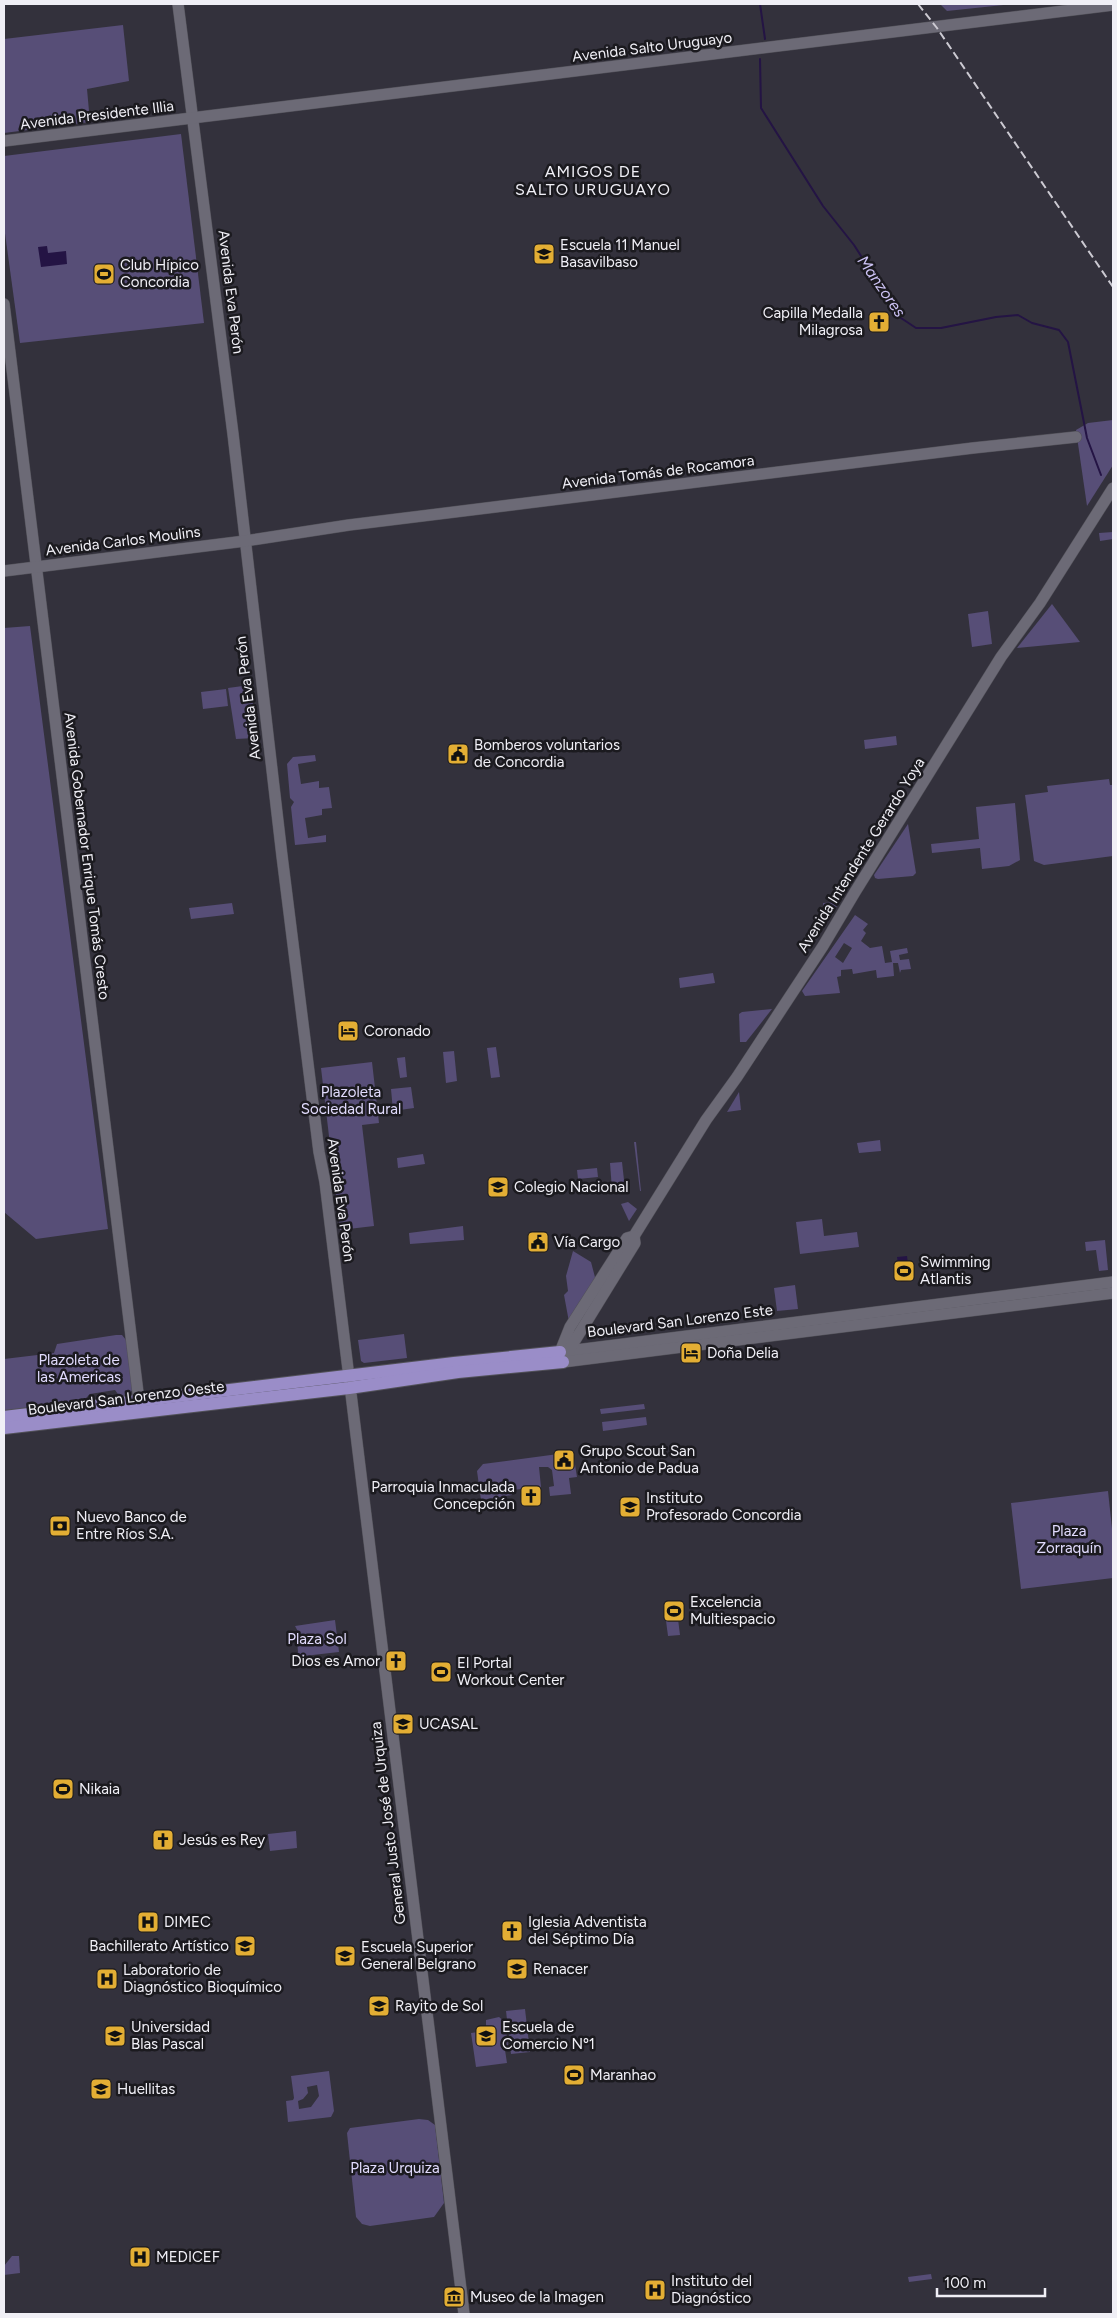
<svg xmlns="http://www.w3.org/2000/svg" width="1117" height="2318" font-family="Figtree,sans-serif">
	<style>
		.green { fill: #574e77; fill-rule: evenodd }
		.water { fill: #241444 }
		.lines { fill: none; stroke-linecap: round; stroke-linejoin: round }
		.stream { stroke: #241444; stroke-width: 2 }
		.secondary-casing { stroke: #525159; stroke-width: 12 }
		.primary-casing { stroke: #525159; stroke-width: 14 }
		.secondary { stroke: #6c6a76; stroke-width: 11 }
		.primary { stroke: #9a8dc8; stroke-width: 12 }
		.rail { stroke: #cccad2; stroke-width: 2; stroke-dasharray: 8 4; stroke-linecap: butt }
		.labels { text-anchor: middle; stroke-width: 5; stroke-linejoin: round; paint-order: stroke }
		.street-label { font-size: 15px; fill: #f0eff6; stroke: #1b1a1f }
		.poi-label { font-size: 15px; fill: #f0eff6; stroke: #1b1a1f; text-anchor: start }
		.park-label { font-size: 15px; fill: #e1dbfd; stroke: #1b1a1f }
		.neighbourhood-label { font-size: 16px; letter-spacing: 1px; fill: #f0eff6; stroke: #1b1a1f }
		.water-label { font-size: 16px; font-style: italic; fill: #cdc3f5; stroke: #1b1a1f }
	</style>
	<rect width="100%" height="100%" fill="#33313c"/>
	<g class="green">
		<path d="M940,4H1013L947,11Z"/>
		<path d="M123,25L129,81L87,89L90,122L4,133V39Z"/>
		<path d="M181,134L204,323L20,343L4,226V156Z"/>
		<path d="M1113,420V465L1087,506L1076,430L1088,423Z"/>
		<path d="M1113,532V539L1100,541L1099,533Z"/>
		<path d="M1052,604L1080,642L1017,648Z"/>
		<path d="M988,611L992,644L972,647L968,614Z"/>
		<path d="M4,625V628L30,626L108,1229L36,1239L4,1212Z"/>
		<path d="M250,685L258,735L255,738L236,739L228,688Z"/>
		<path d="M226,689L228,706L203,709L201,692Z"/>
		<path d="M896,736L897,745L865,749L864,740Z"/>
		<path d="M315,755L316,761L298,764L301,784L319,781V788L329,787L332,808L322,809V815L305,818L308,838L326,835V842L295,845L291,807L294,802L290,798L287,764L293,757Z"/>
		<path d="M1109,779L1110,785H1113V856L1044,865L1034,861L1025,795L1048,792L1047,786Z"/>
		<path d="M1015,803L1020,860L1009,866L982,869L980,848L932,853L931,844L979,839L976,807Z"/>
		<path d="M908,824L916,873L913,876L878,879L875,878L874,875Z"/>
		<path d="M839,902V903L825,923L823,903Z"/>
		<path d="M232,903L234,914L191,919L189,908Z"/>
		<path d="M855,915L868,924L863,930L866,933L861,941L870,948L882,946L885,963L892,962L890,951L907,948L908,953L899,955L900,960L909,959L911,969L901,970L900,973L898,963H893L894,976L877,978L876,970L853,974L852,969L841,970V976L837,977L840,993L805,996L802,991ZM844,943L852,948L843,963L835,957Z"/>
		<path d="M713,973L715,983L680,988L679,978Z"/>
		<path d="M772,1009L746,1042H740L739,1014L742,1012Z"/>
		<path d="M496,1047L500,1077L491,1078L487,1048Z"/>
		<path d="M454,1051L457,1081L446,1083L443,1052Z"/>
		<path d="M405,1057L407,1077L400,1078L397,1058Z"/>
		<path d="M372,1062L379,1123L362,1125L374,1226L340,1230L321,1068Z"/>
		<path d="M411,1087L414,1108L393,1111L391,1089Z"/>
		<path d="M739,1092L741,1110L727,1112Z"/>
		<path d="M880,1140L881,1151L859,1153L857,1143Z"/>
		<path d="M634,1142H636L641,1191H640Z"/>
		<path d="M423,1154L425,1164L398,1168L397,1158Z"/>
		<path d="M622,1162L625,1189L612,1190L610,1163Z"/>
		<path d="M597,1168L598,1177L578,1179L577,1170Z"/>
		<path d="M628,1202L637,1209L629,1221L621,1204Z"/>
		<path d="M822,1219L824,1236L857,1232L859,1247L800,1254L796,1222Z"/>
		<path d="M463,1226L464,1240L410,1244L409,1233Z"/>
		<path d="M1105,1240L1108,1270L1099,1271L1096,1250L1086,1251L1085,1242Z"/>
		<path d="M573,1251L591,1262L596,1281L569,1322L564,1295L568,1291L566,1276Z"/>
		<path d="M795,1285L798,1309L777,1311L774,1288Z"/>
		<path d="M404,1334L407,1358L364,1363L361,1361L358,1340Z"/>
		<path d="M116,1335H122L126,1340L133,1389L127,1396L120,1397L115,1390L90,1394L83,1401L4,1411V1359L54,1353L57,1344Z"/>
		<path d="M644,1404L645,1409L601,1414L600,1409Z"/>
		<path d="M646,1417L647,1425L603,1431L602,1422Z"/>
		<path d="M573,1452L577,1477L569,1478L571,1494L550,1496L549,1487L554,1486L552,1470L548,1467H539L541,1487L512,1490V1495L481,1500L477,1471L483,1464Z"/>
		<path d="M1108,1491L1113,1538V1578L1021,1589L1011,1503Z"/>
		<path d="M677,1611L680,1635L668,1636L665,1613Z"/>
		<path d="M335,1620L339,1652L295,1657L298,1652L297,1639L301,1637L295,1626Z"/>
		<path d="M296,1831L297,1848L270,1851L268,1834Z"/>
		<path d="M525,2009L530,2052L511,2054L506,2011Z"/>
		<path d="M499,2017L505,2022L508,2045L505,2050L507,2063L476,2067L471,2033L486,2031V2020Z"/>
		<path d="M329,2071L334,2111L331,2117L288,2122L286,2101L293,2100L294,2098L291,2076ZM317,2085L319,2096L311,2107L299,2109L298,2101L303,2099L308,2093L307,2087Z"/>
		<path d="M419,2119L428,2120L435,2125L444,2203L434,2217L370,2226L362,2224L356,2217L347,2133L350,2128Z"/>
		<path d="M12,2256H19L20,2273L4,2275V2266Z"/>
		<path d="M931,2274L932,2279L909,2282L908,2277Z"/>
	</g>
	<g class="water">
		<path d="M47,246L48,253L66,251L67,264L41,267L38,247Z"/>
		<path d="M907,1256L910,1281L901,1282L897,1257Z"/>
	</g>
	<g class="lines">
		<g class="stream">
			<path d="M760,4L765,39"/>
			<path d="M760,59L761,108L823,206L854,245L901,318L916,328H941L996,317L1018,315L1032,323L1059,330L1068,342L1087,438L1101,475"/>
		</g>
		<g class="secondary-casing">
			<g id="secondary">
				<path d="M178,4L233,434L282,856L319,1152L325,1182L464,2314"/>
				<path d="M4,141L1113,5"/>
				<path d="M4,304L140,1409"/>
				<path d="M1113,488L1040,603L1001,657L855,892L823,946L737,1077L706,1120L634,1236L627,1238L570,1327L560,1352L1113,1282"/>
				<path d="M4,571L245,541L349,525L973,448L1076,437"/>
				<path d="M566,1355L635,1243L634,1236"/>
				<path d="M563,1362L1113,1293"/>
			</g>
		</g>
		<g class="primary-casing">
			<g id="primary">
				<path d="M4,1417L454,1363L560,1352"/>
				<path d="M4,1428L349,1388L458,1372L563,1362"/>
			</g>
		</g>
		<use href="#secondary" class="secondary"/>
		<use href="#primary" class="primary"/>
		<path class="rail" d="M918,4L937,28L1113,287"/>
	</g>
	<defs>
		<g id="school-square" transform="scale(1.125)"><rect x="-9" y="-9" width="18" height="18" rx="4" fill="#e3ae34" stroke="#1b1a1f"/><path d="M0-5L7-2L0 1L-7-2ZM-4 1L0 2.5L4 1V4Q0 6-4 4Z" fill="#111"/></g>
		<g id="stadium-square" transform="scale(1.125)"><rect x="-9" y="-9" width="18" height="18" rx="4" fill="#e3ae34" stroke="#1b1a1f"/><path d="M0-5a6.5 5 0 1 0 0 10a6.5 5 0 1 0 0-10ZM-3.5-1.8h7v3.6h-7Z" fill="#111"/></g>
		<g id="church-square" transform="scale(1.125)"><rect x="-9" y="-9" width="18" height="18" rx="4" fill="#e3ae34" stroke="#1b1a1f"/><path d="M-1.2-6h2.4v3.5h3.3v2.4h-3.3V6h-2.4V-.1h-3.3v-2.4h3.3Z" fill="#111"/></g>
		<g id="civic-square" transform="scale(1.125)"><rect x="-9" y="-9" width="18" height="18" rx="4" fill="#e3ae34" stroke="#1b1a1f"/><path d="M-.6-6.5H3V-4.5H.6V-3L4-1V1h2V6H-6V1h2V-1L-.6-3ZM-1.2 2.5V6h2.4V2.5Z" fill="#111"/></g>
		<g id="hotel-square" transform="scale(1.125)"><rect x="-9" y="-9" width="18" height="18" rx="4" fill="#e3ae34" stroke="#1b1a1f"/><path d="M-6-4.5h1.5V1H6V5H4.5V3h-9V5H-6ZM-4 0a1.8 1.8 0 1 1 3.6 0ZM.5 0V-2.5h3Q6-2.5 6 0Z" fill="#111"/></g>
		<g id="university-square" transform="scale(1.125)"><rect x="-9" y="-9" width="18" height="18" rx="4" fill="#e3ae34" stroke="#1b1a1f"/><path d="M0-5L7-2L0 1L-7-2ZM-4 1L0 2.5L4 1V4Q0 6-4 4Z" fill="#111"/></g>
		<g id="bank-square" transform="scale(1.125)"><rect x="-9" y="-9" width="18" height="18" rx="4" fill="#e3ae34" stroke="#1b1a1f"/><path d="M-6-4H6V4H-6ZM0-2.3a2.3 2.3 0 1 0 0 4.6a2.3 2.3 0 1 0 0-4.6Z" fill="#111"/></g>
		<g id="hospital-square" transform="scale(1.125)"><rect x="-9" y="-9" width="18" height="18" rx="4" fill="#e3ae34" stroke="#1b1a1f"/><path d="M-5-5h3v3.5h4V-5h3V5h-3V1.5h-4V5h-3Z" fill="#111"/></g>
		<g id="museum-square" transform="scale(1.125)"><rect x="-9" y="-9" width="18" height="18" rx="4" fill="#e3ae34" stroke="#1b1a1f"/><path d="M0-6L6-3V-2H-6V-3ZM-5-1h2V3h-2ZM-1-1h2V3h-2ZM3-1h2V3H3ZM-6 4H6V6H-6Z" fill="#111"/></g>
	</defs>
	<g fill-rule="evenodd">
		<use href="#school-square" x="544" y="254"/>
		<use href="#stadium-square" x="104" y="274"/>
		<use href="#church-square" x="879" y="322"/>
		<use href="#civic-square" x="458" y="754"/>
		<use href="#hotel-square" x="348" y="1031"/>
		<use href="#school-square" x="498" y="1187"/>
		<use href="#civic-square" x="538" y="1242"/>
		<use href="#stadium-square" x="904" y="1271"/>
		<use href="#hotel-square" x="691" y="1353"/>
		<use href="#civic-square" x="564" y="1460"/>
		<use href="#church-square" x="531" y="1496"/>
		<use href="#university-square" x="630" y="1507"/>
		<use href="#bank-square" x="60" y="1526"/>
		<use href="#stadium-square" x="674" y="1611"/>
		<use href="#church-square" x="396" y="1661"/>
		<use href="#stadium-square" x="441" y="1672"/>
		<use href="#university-square" x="403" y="1724"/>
		<use href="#stadium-square" x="63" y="1789"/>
		<use href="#church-square" x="163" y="1840"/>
		<use href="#hospital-square" x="148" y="1922"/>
		<use href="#church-square" x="512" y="1931"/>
		<use href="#school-square" x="245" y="1946"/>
		<use href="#university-square" x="345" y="1956"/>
		<use href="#school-square" x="517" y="1969"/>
		<use href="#hospital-square" x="107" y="1979"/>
		<use href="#school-square" x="379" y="2006"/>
		<use href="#university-square" x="115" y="2036"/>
		<use href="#school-square" x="486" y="2036"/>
		<use href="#stadium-square" x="574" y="2075"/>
		<use href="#school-square" x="101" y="2089"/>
		<use href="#hospital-square" x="140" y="2257"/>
		<use href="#hospital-square" x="655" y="2290"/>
		<use href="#museum-square" x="454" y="2297"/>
	</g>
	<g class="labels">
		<g class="street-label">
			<text transform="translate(652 47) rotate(-7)" y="5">Avenida Salto Uruguayo</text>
			<text transform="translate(97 115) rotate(-7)" y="5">Avenida Presidente Illia</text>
			<text transform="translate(231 292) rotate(83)" y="5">Avenida Eva Perón</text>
			<text transform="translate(658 472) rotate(-7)" y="5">Avenida Tomás de Rocamora</text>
			<text transform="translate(123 541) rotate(-7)" y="5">Avenida Carlos Moulins</text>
			<text transform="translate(248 698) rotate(-97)" y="5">Avenida Eva Perón</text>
			<text transform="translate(861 855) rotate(-58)" y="5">Avenida Intendente Gerardo Yoya</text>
			<text transform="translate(87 856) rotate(83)" y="5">Avenida Gobernador Enrique Tomás Cresto</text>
			<text transform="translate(341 1200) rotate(82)" y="5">Avenida Eva Perón</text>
			<text transform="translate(680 1321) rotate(-7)" y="5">Boulevard San Lorenzo Este</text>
			<text transform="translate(126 1398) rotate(-7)" y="5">Boulevard San Lorenzo Oeste</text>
			<text transform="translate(388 1823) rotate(-97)" y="5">General Justo José de Urquiza</text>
		</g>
		<g class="poi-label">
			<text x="560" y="250">Escuela 11 Manuel<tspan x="560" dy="17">Basavilbaso</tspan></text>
			<text x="120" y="270">Club Hípico<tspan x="120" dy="17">Concordia</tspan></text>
			<text x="863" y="318" text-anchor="end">Capilla Medalla<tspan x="863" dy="17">Milagrosa</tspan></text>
			<text x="474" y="750">Bomberos voluntarios<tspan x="474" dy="17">de Concordia</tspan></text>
			<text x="364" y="1036">Coronado</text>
			<text x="514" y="1192">Colegio Nacional</text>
			<text x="554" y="1247">Vía Cargo</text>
			<text x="920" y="1267">Swimming<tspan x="920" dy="17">Atlantis</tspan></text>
			<text x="707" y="1358">Doña Delia</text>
			<text x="580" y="1456">Grupo Scout San<tspan x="580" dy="17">Antonio de Padua</tspan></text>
			<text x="515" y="1492" text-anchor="end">Parroquia Inmaculada<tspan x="515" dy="17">Concepción</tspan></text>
			<text x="646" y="1503">Instituto<tspan x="646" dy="17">Profesorado Concordia</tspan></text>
			<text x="76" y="1522">Nuevo Banco de<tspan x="76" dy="17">Entre Ríos S.A.</tspan></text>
			<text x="690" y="1607">Excelencia<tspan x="690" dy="17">Multiespacio</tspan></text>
			<text x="380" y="1666" text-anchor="end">Dios es Amor</text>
			<text x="457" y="1668">El Portal<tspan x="457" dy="17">Workout Center</tspan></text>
			<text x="419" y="1729">UCASAL</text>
			<text x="79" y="1794">Nikaia</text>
			<text x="179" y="1845">Jesús es Rey</text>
			<text x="164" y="1927">DIMEC</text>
			<text x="528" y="1927">Iglesia Adventista<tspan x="528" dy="17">del Séptimo Día</tspan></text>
			<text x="229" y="1951" text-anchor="end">Bachillerato Artístico</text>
			<text x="361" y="1952">Escuela Superior<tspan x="361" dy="17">General Belgrano</tspan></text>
			<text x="533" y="1974">Renacer</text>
			<text x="123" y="1975">Laboratorio de<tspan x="123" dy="17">Diagnóstico Bioquímico</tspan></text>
			<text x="395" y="2011">Rayito de Sol</text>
			<text x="131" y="2032">Universidad<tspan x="131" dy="17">Blas Pascal</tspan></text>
			<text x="502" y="2032">Escuela de<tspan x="502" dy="17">Comercio Nº1</tspan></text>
			<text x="590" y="2080">Maranhao</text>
			<text x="117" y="2094">Huellitas</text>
			<text x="156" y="2262">MEDICEF</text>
			<text x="671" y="2286">Instituto del<tspan x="671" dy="17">Diagnóstico</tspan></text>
			<text x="470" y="2302">Museo de la Imagen</text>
		</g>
		<g class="park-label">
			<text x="351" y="1097">Plazoleta<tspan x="351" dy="17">Sociedad Rural</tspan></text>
			<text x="79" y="1365">Plazoleta de<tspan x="79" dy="17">las Americas</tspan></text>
			<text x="1069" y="1536">Plaza<tspan x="1069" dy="17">Zorraquín</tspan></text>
			<text x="317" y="1644">Plaza Sol</text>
			<text x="395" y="2173">Plaza Urquiza</text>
		</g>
		<g class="neighbourhood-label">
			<text x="593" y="177">AMIGOS DE<tspan x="593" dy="18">SALTO URUGUAYO</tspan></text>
		</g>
		<g class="water-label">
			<text transform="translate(882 286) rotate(55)" y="6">Manzores</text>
		</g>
	</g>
	<rect width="1117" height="2318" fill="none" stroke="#f0eff6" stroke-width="10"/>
	<path d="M937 2288v8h108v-8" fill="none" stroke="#f0eff6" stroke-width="2.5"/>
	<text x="944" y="2288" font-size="15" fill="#f0eff6" stroke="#1b1a1f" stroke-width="4" paint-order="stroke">100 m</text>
</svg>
